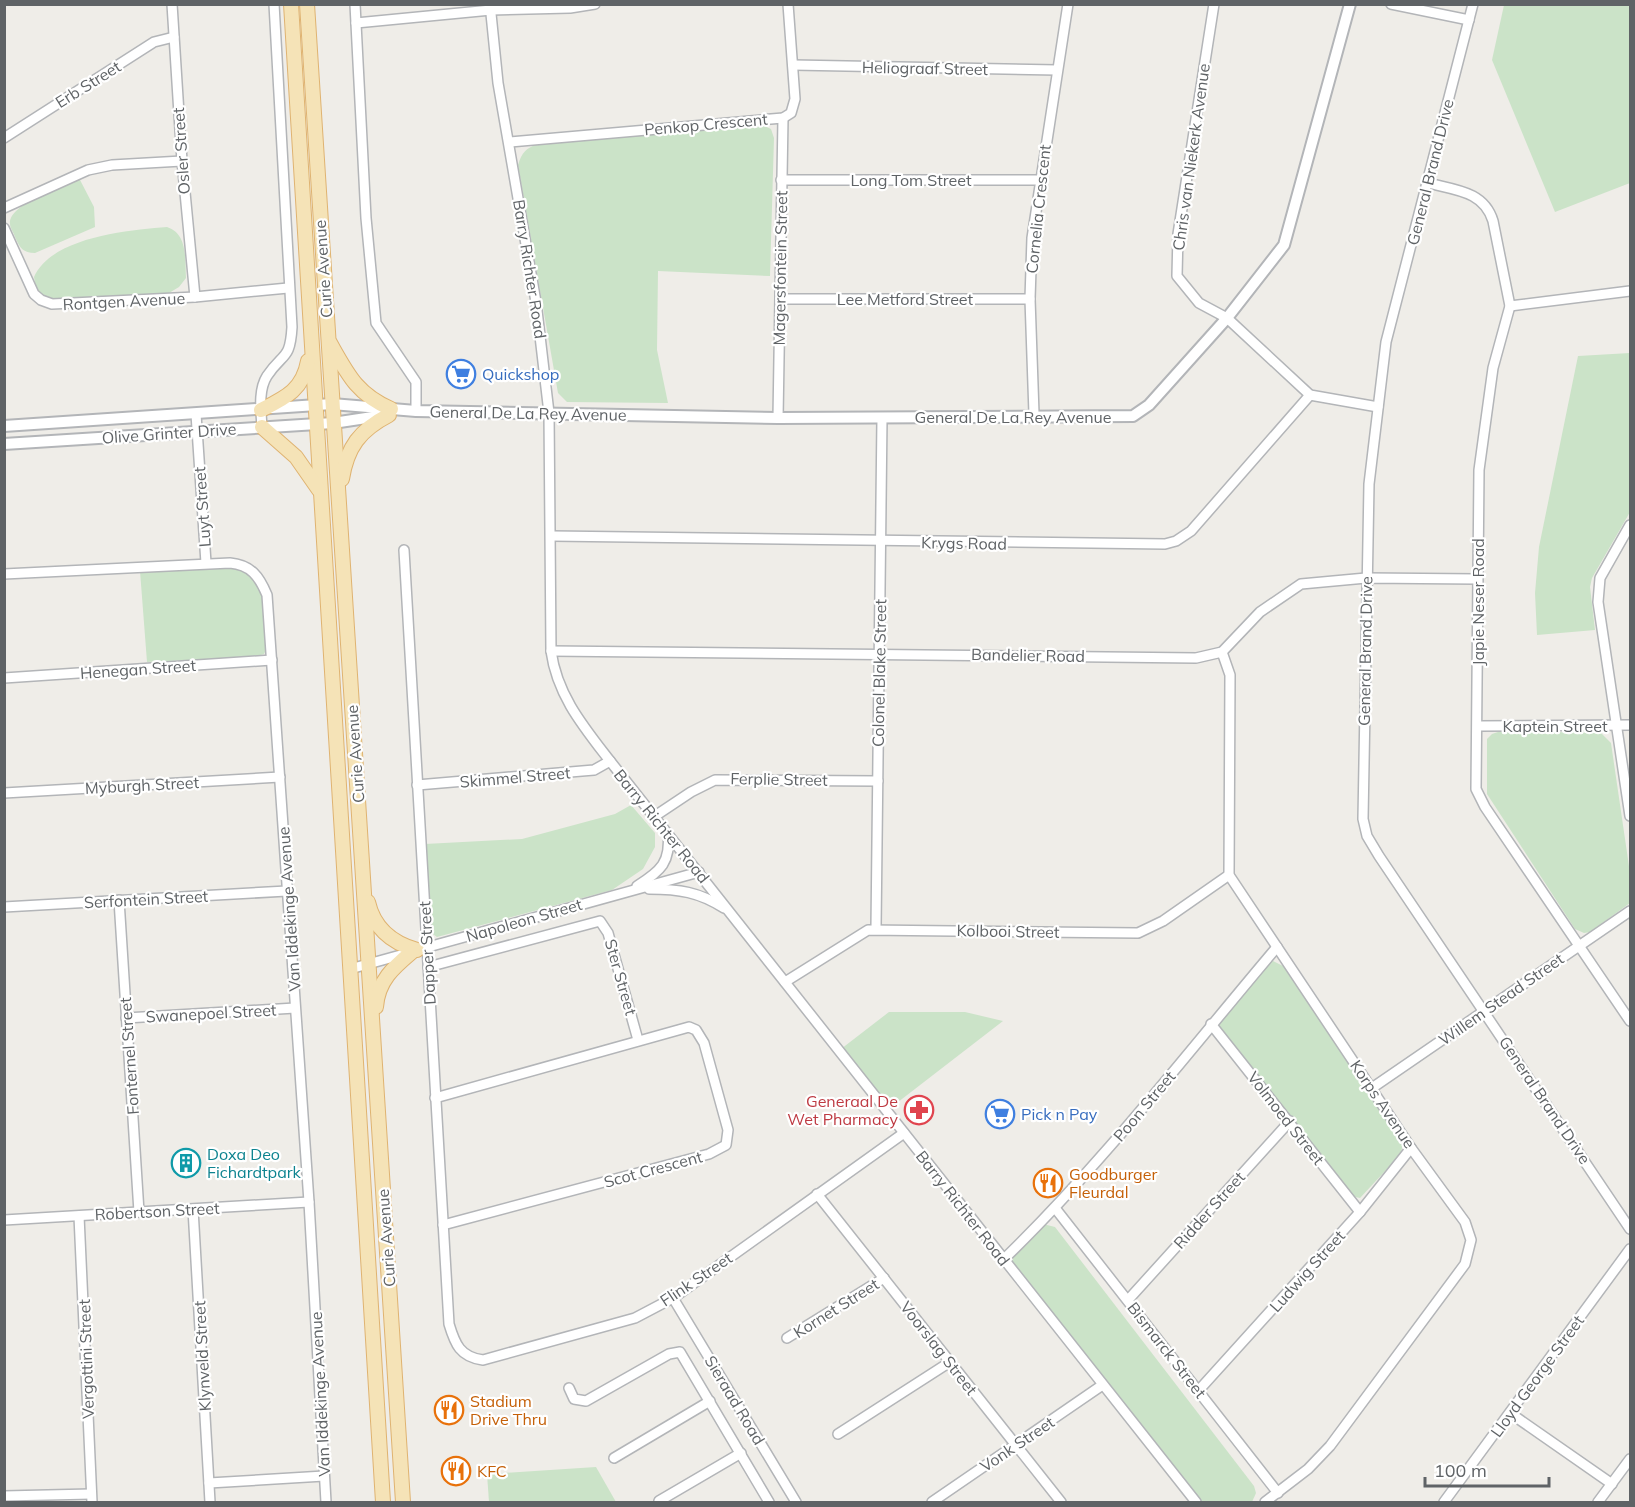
<svg xmlns="http://www.w3.org/2000/svg" width="1635" height="1507" font-family="Mulish,sans-serif">
	<style>
		.green { fill: #cbe3c8 }
		.lines { fill: none; stroke-linecap: round; stroke-linejoin: round }
		.minor-casing { stroke: #b3b5b8; stroke-width: 12 }
		.tertiary-casing { stroke: #b3b5b8; stroke-width: 14 }
		.primary-casing { stroke: #dfb371; stroke-width: 16 }
		.minor { stroke: #fff; stroke-width: 9 }
		.tertiary { stroke: #fff; stroke-width: 10 }
		.primary { stroke: #f5e3b7; stroke-width: 14 }
		.labels { text-anchor: middle; stroke-width: 4.5; stroke-linejoin: round; paint-order: stroke }
		.street-label { font-size: 16px; fill: #5f6366; stroke: #fff }
		.shop-label { font-size: 16px; fill: #366cbe; stroke: #fff; text-anchor: start }
		.health-label { font-size: 16px; fill: #be3a42; stroke: #fff; text-anchor: end }
		.culture-label { font-size: 16px; fill: #0d838f; stroke: #fff; text-anchor: start }
		.food-label { font-size: 16px; fill: #c56008; stroke: #fff; text-anchor: start }
	</style>
	<rect width="100%" height="100%" fill="#efede8"/>
	<g class="green">
		<path d="M1504,5H1630V183L1555,212L1492,60Z"/>
		<path d="M762,125L771,129L774,138L770,276L658,271L657,350L668,403L567,402L558,393L518,165C522,152 526,148 538,144Z"/>
		<path d="M79,178L94,207L95,227L35,253C23,253 20,248 15,237C14,233 10,228 10,224C8,204 64,186 79,178Z"/>
		<path d="M167,227C188,234 185,259 186,278L179,287L169,293L57,299C42,298 36,291 34,277C52,237 128,230 167,227Z"/>
		<path d="M1630,353V512L1592,578L1590,587L1595,630L1537,635L1535,593L1539,547L1578,356Z"/>
		<path d="M230,565L252,574L264,597L267,648L264,654L254,657L147,662L140,571Z"/>
		<path d="M1501,731L1601,733L1611,743L1630,873V903L1590,932L1584,933L1575,929L1487,794V739L1492,734Z"/>
		<path d="M631,805L655,833V847L643,869L612,890L437,937L430,932L425,844L522,839L615,814Z"/>
		<path d="M1273,961L1285,967L1403,1142L1401,1154L1360,1198L1351,1196L1219,1028L1220,1020L1267,964Z"/>
		<path d="M889,1012H965L1003,1021L889,1109L841,1049Z"/>
		<path d="M1043,1224L1055,1227L1254,1486L1256,1493L1252,1502H1191L1012,1262L1014,1255Z"/>
		<path d="M596,1467L616,1502H489L487,1474Z"/>
	</g>
	<g class="lines">
		<g class="minor-casing">
			<g id="minor">
				<path d="M172,4L182,161L195,297"/>
				<path d="M355,4L366,218L376,323L416,382V411"/>
				<path d="M490,4L498,83L536,302L549,413L551,651C557,695 583,726 610,761L1196,1502"/>
				<path d="M1214,4L1178,234L1177,276L1199,303L1227,318L1310,395L1378,407"/>
				<path d="M1391,4L1469,20"/>
				<path d="M1473,4L1386,342L1369,484L1363,819L1367,836L1379,856L1630,1229"/>
				<path d="M356,23L491,10L570,8L595,4"/>
				<path d="M793,65L1057,70"/>
				<path d="M4,138L154,42L174,37"/>
				<path d="M510,142L783,118L791,113L795,99L788,4"/>
				<path d="M781,180H1040"/>
				<path d="M1428,183C1455,190 1484,191 1493,221L1510,306L1493,368L1479,470L1476,789L1485,807L1630,1021"/>
				<path d="M4,208L88,170L112,165L182,161"/>
				<path d="M4,228L34,294L41,300L52,304L195,297L288,288"/>
				<path d="M780,299H1030"/>
				<path d="M1510,306L1630,291"/>
				<path d="M196,414L206,563"/>
				<path d="M1034,414L1030,299L1032,238L1068,4"/>
				<path d="M778,418L783,118"/>
				<path d="M262,427C261,411 258,390 267,376C283,352 290,361 292,327L274,4"/>
				<path d="M1630,525L1600,578L1598,602L1630,816"/>
				<path d="M552,536L1165,544L1176,541L1191,531L1310,395"/>
				<path d="M404,550L449,1324C455,1344 460,1357 483,1360L635,1318L673,1298L904,1133"/>
				<path d="M4,574L230,563C251,565 259,576 267,595L309,1202L326,1502"/>
				<path d="M551,651L1196,658L1222,652L1260,612L1301,584L1366,578L1477,579"/>
				<path d="M1222,652L1230,675L1229,875L1411,1148L1465,1222L1471,1240L1465,1264L1330,1446L1308,1469L1265,1502"/>
				<path d="M4,678L272,660"/>
				<path d="M1479,726L1630,725"/>
				<path d="M417,785L594,770L610,761"/>
				<path d="M4,793L280,777"/>
				<path d="M655,816L691,792L715,780L878,781"/>
				<path d="M637,886C661,871 671,862 668,833"/>
				<path d="M649,889C679,889 699,892 724,908"/>
				<path d="M119,900L139,1212"/>
				<path d="M4,907L287,891"/>
				<path d="M876,928L882,418"/>
				<path d="M421,949L699,872"/>
				<path d="M428,967L600,921L608,933L638,1040"/>
				<path d="M350,969L408,953"/>
				<path d="M785,982L868,930L1138,933L1163,921L1229,875"/>
				<path d="M126,1018L295,1008"/>
				<path d="M1211,1024L1360,1212"/>
				<path d="M1372,1088L1630,911"/>
				<path d="M435,1098L689,1027L696,1030L704,1043L728,1130L726,1145L709,1154L443,1225"/>
				<path d="M817,1194L1061,1502"/>
				<path d="M1055,1208L1278,1493"/>
				<path d="M193,1209L210,1502"/>
				<path d="M79,1216L92,1502"/>
				<path d="M4,1220L309,1202"/>
				<path d="M1004,1259C1103,1163 1188,1052 1277,947"/>
				<path d="M673,1298L796,1502"/>
				<path d="M1128,1300L1290,1121"/>
				<path d="M787,1338L884,1278"/>
				<path d="M569,1388L574,1399L586,1401L669,1354L680,1352L769,1502"/>
				<path d="M1199,1390L1360,1212L1411,1148"/>
				<path d="M1510,1413L1612,1484"/>
				<path d="M838,1434L950,1362"/>
				<path d="M614,1458L710,1401"/>
				<path d="M209,1483L324,1476"/>
				<path d="M4,1496L91,1494"/>
				<path d="M659,1501L741,1453"/>
				<path d="M932,1502L1101,1386"/>
				<path d="M1444,1502L1630,1249"/>
				<path d="M1598,1502L1630,1459"/>
			</g>
		</g>
		<g class="tertiary-casing">
			<g id="tertiary">
				<path d="M4,426L332,404L416,411L778,418L1133,416L1149,405L1227,318L1284,245L1350,4"/>
				<path d="M4,444L333,423L386,415"/>
			</g>
		</g>
		<g class="primary-casing">
			<g id="primary">
				<path d="M291,4L383,1502"/>
				<path d="M307,4L403,1502"/>
				<path d="M330,343C348,375 357,394 391,409"/>
				<path d="M261,410C285,398 303,390 308,361"/>
				<path d="M262,427L296,457L319,490"/>
				<path d="M342,479C347,447 360,430 389,415"/>
				<path d="M368,902C374,929 392,943 417,950"/>
				<path d="M376,1007C378,980 394,967 413,951"/>
			</g>
		</g>
		<use href="#minor" class="minor"/>
		<use href="#tertiary" class="tertiary"/>
		<use href="#primary" class="primary"/>
	</g>
	<defs>
		<g id="supermarket-ring" transform="scale(1.5)"><circle r="9.5" fill="#fff" stroke="#3f7fe0" stroke-width="1.5"/><path d="M-6-5.5h2.5l.6 2H6L4.5 2H-2.5L-4.4-4H-6ZM-1.5 3.2a1.3 1.3 0 1 0 .1 0ZM3 3.2a1.3 1.3 0 1 0 .1 0Z" fill="#3f7fe0"/></g>
		<g id="pharmacy-ring" transform="scale(1.5)"><circle r="9.5" fill="#fff" stroke="#e0444e" stroke-width="1.5"/><path d="M-2-6h4v4h4v4h-4v4h-4v-4h-4v-4h4Z" fill="#e0444e"/></g>
		<g id="building-ring" transform="scale(1.5)"><circle r="9.5" fill="#fff" stroke="#0f9aa8" stroke-width="1.5"/><path d="M-4-6H4V6H1V3H-1V6H-4ZM-2.5-4.3h1.7v1.8h-1.7ZM.8-4.3h1.7v1.8H.8ZM-2.5-1h1.7V.8h-1.7ZM.8-1h1.7V.8H.8Z" fill="#0f9aa8"/></g>
		<g id="restaurant-ring" transform="scale(1.5)"><circle r="9.5" fill="#fff" stroke="#e8710a" stroke-width="1.5"/><path d="M-5-6h1v4h1v-4h1v4h1v-4h1v5L-1.5 .5V6h-2V.5L-5-1ZM5-6V6H3V1.5H1.5Q1.5-4 5-6Z" fill="#e8710a"/></g>
	</defs>
	<g fill-rule="evenodd">
		<use href="#supermarket-ring" x="461" y="374"/>
		<use href="#pharmacy-ring" x="919" y="1110"/>
		<use href="#supermarket-ring" x="1000" y="1114"/>
		<use href="#building-ring" x="186" y="1163"/>
		<use href="#restaurant-ring" x="1048" y="1183"/>
		<use href="#restaurant-ring" x="449" y="1410"/>
		<use href="#restaurant-ring" x="456" y="1471"/>
	</g>
	<g class="labels">
		<g class="street-label">
			<text transform="translate(925 68) rotate(1)" y="6">Heliograaf Street</text>
			<text transform="translate(88 84) rotate(-32)" y="6">Erb Street</text>
			<text transform="translate(706 124) rotate(-5)" y="6">Penkop Crescent</text>
			<text transform="translate(181 151) rotate(-94)" y="6">Osler Street</text>
			<text transform="translate(1191 157) rotate(-82)" y="6">Chris van Niekerk Avenue</text>
			<text transform="translate(1430 172) rotate(-76)" y="6">General Brand Drive</text>
			<text x="911" y="186">Long Tom Street</text>
			<text transform="translate(1038 209) rotate(-84)" y="6">Cornelia Crescent</text>
			<text transform="translate(780 268) rotate(-89)" y="6">Magersfontein Street</text>
			<text transform="translate(323 269) rotate(-94)" y="6">Curie Avenue</text>
			<text transform="translate(530 269) rotate(81)" y="6">Barry Richter Road</text>
			<text x="905" y="305">Lee Metford Street</text>
			<text transform="translate(124 301) rotate(-3)" y="6">Rontgen Avenue</text>
			<text transform="translate(528 413) rotate(1)" y="6">General De La Rey Avenue</text>
			<text x="1013" y="423">General De La Rey Avenue</text>
			<text transform="translate(169 433) rotate(-4)" y="6">Olive Grinter Drive</text>
			<text transform="translate(202 507) rotate(-94)" y="6">Luyt Street</text>
			<text transform="translate(964 543) rotate(1)" y="6">Krygs Road</text>
			<text transform="translate(1478 602) rotate(-90)" y="6">Japie Neser Road</text>
			<text transform="translate(1365 651) rotate(-89)" y="6">General Brand Drive</text>
			<text transform="translate(1028 655) rotate(1)" y="6">Bandelier Road</text>
			<text transform="translate(138 669) rotate(-4)" y="6">Henegan Street</text>
			<text transform="translate(879 673) rotate(-89)" y="6">Colonel Blake Street</text>
			<text x="1555" y="732">Kaptein Street</text>
			<text transform="translate(355 754) rotate(-94)" y="6">Curie Avenue</text>
			<text transform="translate(515 777) rotate(-5)" y="6">Skimmel Street</text>
			<text transform="translate(779 779) rotate(1)" y="6">Ferplie Street</text>
			<text transform="translate(142 785) rotate(-3)" y="6">Myburgh Street</text>
			<text transform="translate(662 826) rotate(51)" y="6">Barry Richter Road</text>
			<text transform="translate(146 899) rotate(-3)" y="6">Serfontein Street</text>
			<text transform="translate(289 909) rotate(-94)" y="6">Van Iddekinge Avenue</text>
			<text transform="translate(524 920) rotate(-16)" y="6">Napoleon Street</text>
			<text transform="translate(1008 931) rotate(1)" y="6">Kolbooi Street</text>
			<text transform="translate(427 953) rotate(-93)" y="6">Dapper Street</text>
			<text transform="translate(621 977) rotate(74)" y="6">Ster Street</text>
			<text transform="translate(1501 999) rotate(-35)" y="6">Willem Stead Street</text>
			<text transform="translate(211 1013) rotate(-3)" y="6">Swanepoel Street</text>
			<text transform="translate(129 1056) rotate(-94)" y="6">Fonternel Street</text>
			<text transform="translate(1545 1100) rotate(56)" y="6">General Brand Drive</text>
			<text transform="translate(1383 1104) rotate(56)" y="6">Korps Avenue</text>
			<text transform="translate(1144 1106) rotate(-50)" y="6">Poon Street</text>
			<text transform="translate(1286 1118) rotate(52)" y="6">Volmoed Street</text>
			<text transform="translate(653 1169) rotate(-15)" y="6">Scot Crescent</text>
			<text transform="translate(963 1208) rotate(52)" y="6">Barry Richter Road</text>
			<text transform="translate(1209 1210) rotate(-48)" y="6">Ridder Street</text>
			<text transform="translate(157 1211) rotate(-3)" y="6">Robertson Street</text>
			<text transform="translate(386 1238) rotate(-94)" y="6">Curie Avenue</text>
			<text transform="translate(1307 1271) rotate(-48)" y="6">Ludwig Street</text>
			<text transform="translate(696 1279) rotate(-34)" y="6">Flink Street</text>
			<text transform="translate(836 1308) rotate(-32)" y="6">Kornet Street</text>
			<text transform="translate(939 1348) rotate(52)" y="6">Voorslag Street</text>
			<text transform="translate(1167 1350) rotate(52)" y="6">Bismarck Street</text>
			<text transform="translate(202 1356) rotate(-93)" y="6">Klynveld Street</text>
			<text transform="translate(86 1359) rotate(-92)" y="6">Vergottini Street</text>
			<text transform="translate(1537 1376) rotate(-54)" y="6">Lloyd George Street</text>
			<text transform="translate(320 1394) rotate(-93)" y="6">Van Iddekinge Avenue</text>
			<text transform="translate(735 1400) rotate(59)" y="6">Sieraad Road</text>
			<text transform="translate(1017 1444) rotate(-34)" y="6">Vonk Street</text>
		</g>
		<g class="shop-label">
			<text x="482" y="380">Quickshop</text>
			<text x="1021" y="1120">Pick n Pay</text>
		</g>
		<g class="health-label">
			<text x="898" y="1107">Generaal De<tspan x="898" dy="18">Wet Pharmacy</tspan></text>
		</g>
		<g class="culture-label">
			<text x="207" y="1160">Doxa Deo<tspan x="207" dy="18">Fichardtpark</tspan></text>
		</g>
		<g class="food-label">
			<text x="1069" y="1180">Goodburger<tspan x="1069" dy="18">Fleurdal</tspan></text>
			<text x="470" y="1407">Stadium<tspan x="470" dy="18">Drive Thru</tspan></text>
			<text x="477" y="1477">KFC</text>
		</g>
	</g>
	<rect width="1635" height="1507" fill="none" stroke="#5f6366" stroke-width="12"/>
	<path d="M1425 1477v9h124v-9" fill="none" stroke="#5f6366" stroke-width="3"/>
	<text x="1434" y="1477" font-size="18" fill="#5f6366" stroke="#ffffff" stroke-width="4.5" paint-order="stroke">100 m</text>
</svg>
